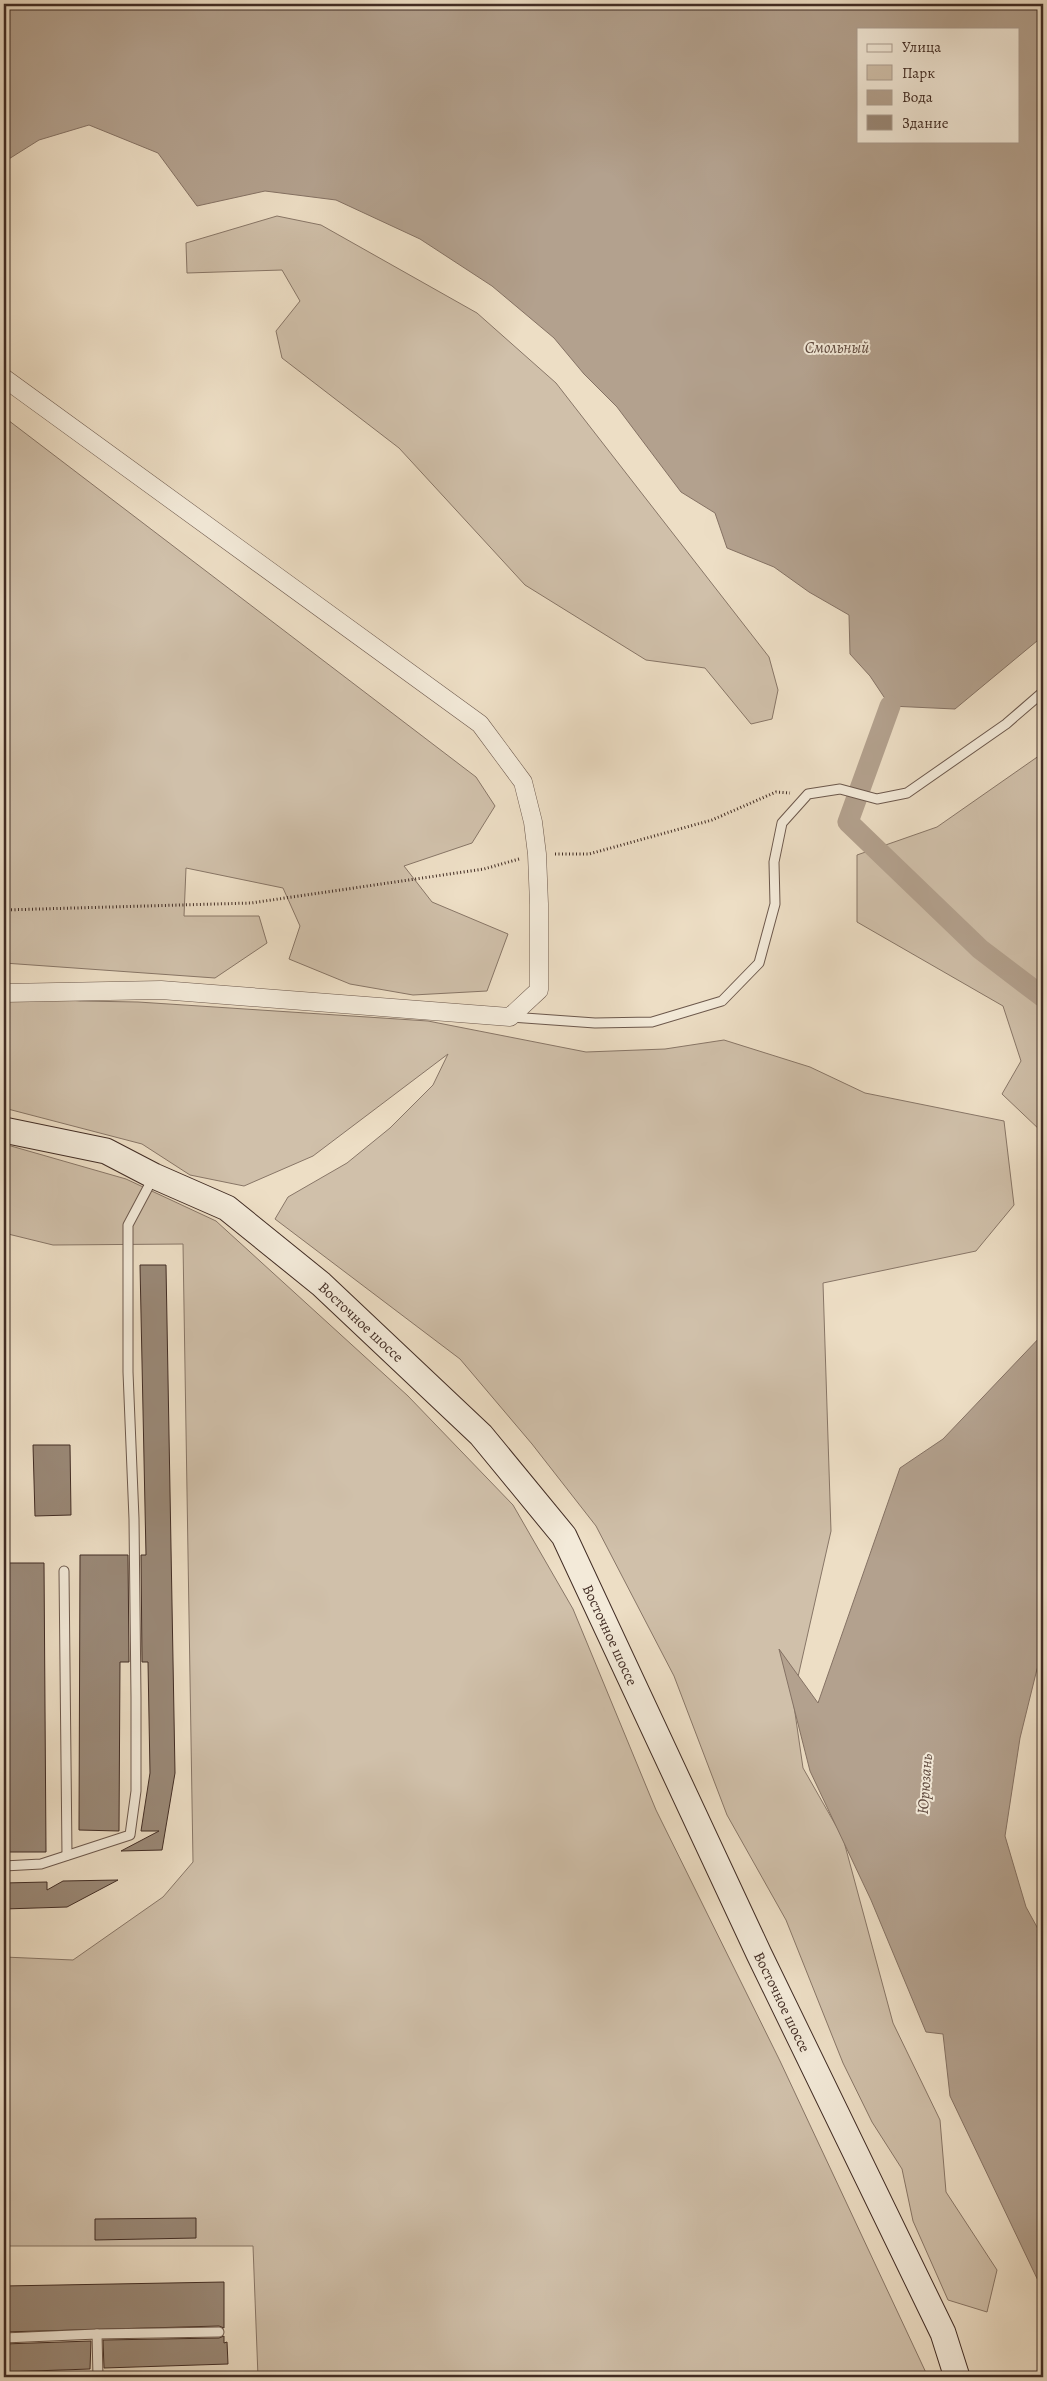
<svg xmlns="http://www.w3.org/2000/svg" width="1047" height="2381" font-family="Alegreya,serif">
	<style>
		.green { fill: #d0c0aa; stroke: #887667 }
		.water { fill: #b3a18e; stroke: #857264; fill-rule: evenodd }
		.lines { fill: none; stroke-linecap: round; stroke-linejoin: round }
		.canal { stroke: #b3a18e; stroke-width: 21 }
		.building { fill: #9a8978; stroke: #412c24 }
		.service-casing { stroke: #6c584c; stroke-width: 11 }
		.minor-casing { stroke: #6c584c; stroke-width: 19 }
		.secondary-casing { stroke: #412c24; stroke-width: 27 }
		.path { stroke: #412c24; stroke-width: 3; stroke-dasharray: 1 2.5; stroke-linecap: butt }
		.service { stroke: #f3ead9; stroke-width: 9 }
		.minor { stroke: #f3ead9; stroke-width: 18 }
		.secondary { stroke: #f3ead9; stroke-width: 25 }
		.labels { text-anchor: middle; stroke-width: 4; stroke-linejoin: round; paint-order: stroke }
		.street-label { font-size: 15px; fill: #412c24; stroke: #f3ead9 }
		.water-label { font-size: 16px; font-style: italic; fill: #5e493e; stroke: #f3ead9 }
	</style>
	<rect width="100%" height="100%" fill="#eddec5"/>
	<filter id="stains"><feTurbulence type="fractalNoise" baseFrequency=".004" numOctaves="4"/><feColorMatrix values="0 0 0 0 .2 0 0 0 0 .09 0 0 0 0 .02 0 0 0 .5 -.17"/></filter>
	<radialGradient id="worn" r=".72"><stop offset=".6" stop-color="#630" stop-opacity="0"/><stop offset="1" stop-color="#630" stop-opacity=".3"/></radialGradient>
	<g class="green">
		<path d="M277,216L321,225L477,313L556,383L769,657L778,690L772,719L751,724L705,668L646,660L525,585L399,448L282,358L276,331L300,301L282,270L187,273L186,243Z"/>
		<path d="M4,417L476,777L495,806L472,843L404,866L432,902L508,934L487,991L413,995L350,984L289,959L300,926L283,888L186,868L184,916H259L267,943L215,978L4,963Z"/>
		<path d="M1043,753V1199L1038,1190L1042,1132L1002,1094L1021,1061L1003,1006L857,922V855L937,827Z"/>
		<path d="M4,993L80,1001L138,1002L428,1021L586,1052L665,1049L724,1040L810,1067L865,1093L1004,1121L1014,1205L976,1251L823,1283L831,1531L793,1699L803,1768L843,1838L893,2023L940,2120L946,2192L997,2270L987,2312L948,2300L913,2221L902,2169L872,2122L843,2063L786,1920L727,1815L674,1676L596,1526L532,1444L460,1359L275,1219L288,1197L347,1163L390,1128L433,1085L448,1054L313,1156L244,1186L190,1175L142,1144L4,1108Z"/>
		<path d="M4,1144L126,1179L216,1221L408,1396L513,1505L573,1609L656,1810L780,2061L928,2377H258L253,2246H4V1957L73,1960L163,1897L193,1862L183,1244L53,1245L4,1233Z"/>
	</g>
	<g class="water">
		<path d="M4,4H1043V636L955,709L890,706L870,676L850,654L849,615L809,592L774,567L727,548L715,513L681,492L617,407L584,374L554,338L492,286L420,239L336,200L265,191L197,206L158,153L89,125L39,140L4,162ZM858,29H1018V141H858Z"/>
		<path d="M1043,1334V1657L1037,1669L1020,1738L1005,1836L1026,1907L1043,1938V2291L950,2096L943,2034L926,2032L871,1900L810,1771L779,1649L818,1703L900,1468L943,1439Z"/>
	</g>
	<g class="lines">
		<path class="canal" d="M890,706L848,822L980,949L1043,997"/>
	</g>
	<g class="building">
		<path d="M140,1265H166L175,1773L162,1850L121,1851L159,1831H141L150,1773L148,1662H142L141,1555H146Z"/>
		<path d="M33,1445H70L71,1515L35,1516Z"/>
		<path d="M80,1555H128L129,1662H120L119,1831L79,1830Z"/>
		<path d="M4,1563H44L46,1852H6Z"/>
		<path d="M118,1880L67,1907L4,1909V1883L47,1882V1890L63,1881Z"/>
		<path d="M196,2218V2238L95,2240V2219Z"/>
		<path d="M224,2282V2328L219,2326L4,2332V2286Z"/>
		<path d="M224,2336V2343L227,2342L228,2364L104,2368L103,2340L219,2338Z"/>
		<path d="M91,2341L90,2369L4,2372V2344Z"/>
	</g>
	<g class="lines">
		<g class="service-casing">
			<g id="service">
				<path d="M511,1017L595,1023L652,1022L722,1001L759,963L775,904L774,862L782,823L808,794L840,789L877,799L907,793L1006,724L1043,692"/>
				<path d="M64,1571L67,1855"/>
				<path d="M4,1866L41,1864L130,1835L136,1791V1697L134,1519L128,1372V1225L153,1178"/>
				<path d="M97,2334L219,2332"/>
				<path d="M4,2338L97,2334L98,2377"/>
			</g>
		</g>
		<g class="minor-casing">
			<path id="minor" d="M4,378L480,724L523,782L533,822L537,854L539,904V990L510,1017L161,990L4,993"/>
		</g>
		<g class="secondary-casing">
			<path id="secondary" d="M4,1130L106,1151L154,1176L227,1208L321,1284L481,1435L564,1536L759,1954L943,2333L957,2377"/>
		</g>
		<g class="path">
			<path d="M555,854H589L712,820L776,792L790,793"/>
			<path d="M4,910L251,903L484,869L519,859"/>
		</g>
		<use href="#service" class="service"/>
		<use href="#minor" class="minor"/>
		<use href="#secondary" class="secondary"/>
	</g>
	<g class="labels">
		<g class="street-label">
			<text transform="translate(361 1322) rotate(43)" y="5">Восточное шоссе</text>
			<text transform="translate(610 1635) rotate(65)" y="5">Восточное шоссе</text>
			<text transform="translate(782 2002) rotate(64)" y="5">Восточное шоссе</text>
		</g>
		<g class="water-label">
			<text x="837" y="353">Смольный</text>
			<text transform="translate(924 1784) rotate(-86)" y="6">Юрюзань</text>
		</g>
	</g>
	<rect width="1047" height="2381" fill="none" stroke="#eddec5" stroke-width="20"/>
	<rect x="5" y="5" width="1037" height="2371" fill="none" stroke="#412c24" stroke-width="2.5"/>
	<rect x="10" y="10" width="1027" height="2361" fill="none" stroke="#412c24"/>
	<rect x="857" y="28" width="162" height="115" fill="#f3ead9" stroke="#ac9e91"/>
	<rect x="867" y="44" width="25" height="8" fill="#f3ead9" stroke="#ac9e91"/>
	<text x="902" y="52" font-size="15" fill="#412c24">Улица</text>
	<rect x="867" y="65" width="25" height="15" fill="#d0c0aa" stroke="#ac9e91"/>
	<text x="902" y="78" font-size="15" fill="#412c24">Парк</text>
	<rect x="867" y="90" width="25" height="15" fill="#b3a18e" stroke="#ac9e91"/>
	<text x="902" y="102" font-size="15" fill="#412c24">Вода</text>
	<rect x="867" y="115" width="25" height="15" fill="#9a8978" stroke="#ac9e91"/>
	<text x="902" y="128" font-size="15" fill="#412c24">Здание</text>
	<rect width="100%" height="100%" filter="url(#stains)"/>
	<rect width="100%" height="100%" fill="url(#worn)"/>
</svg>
